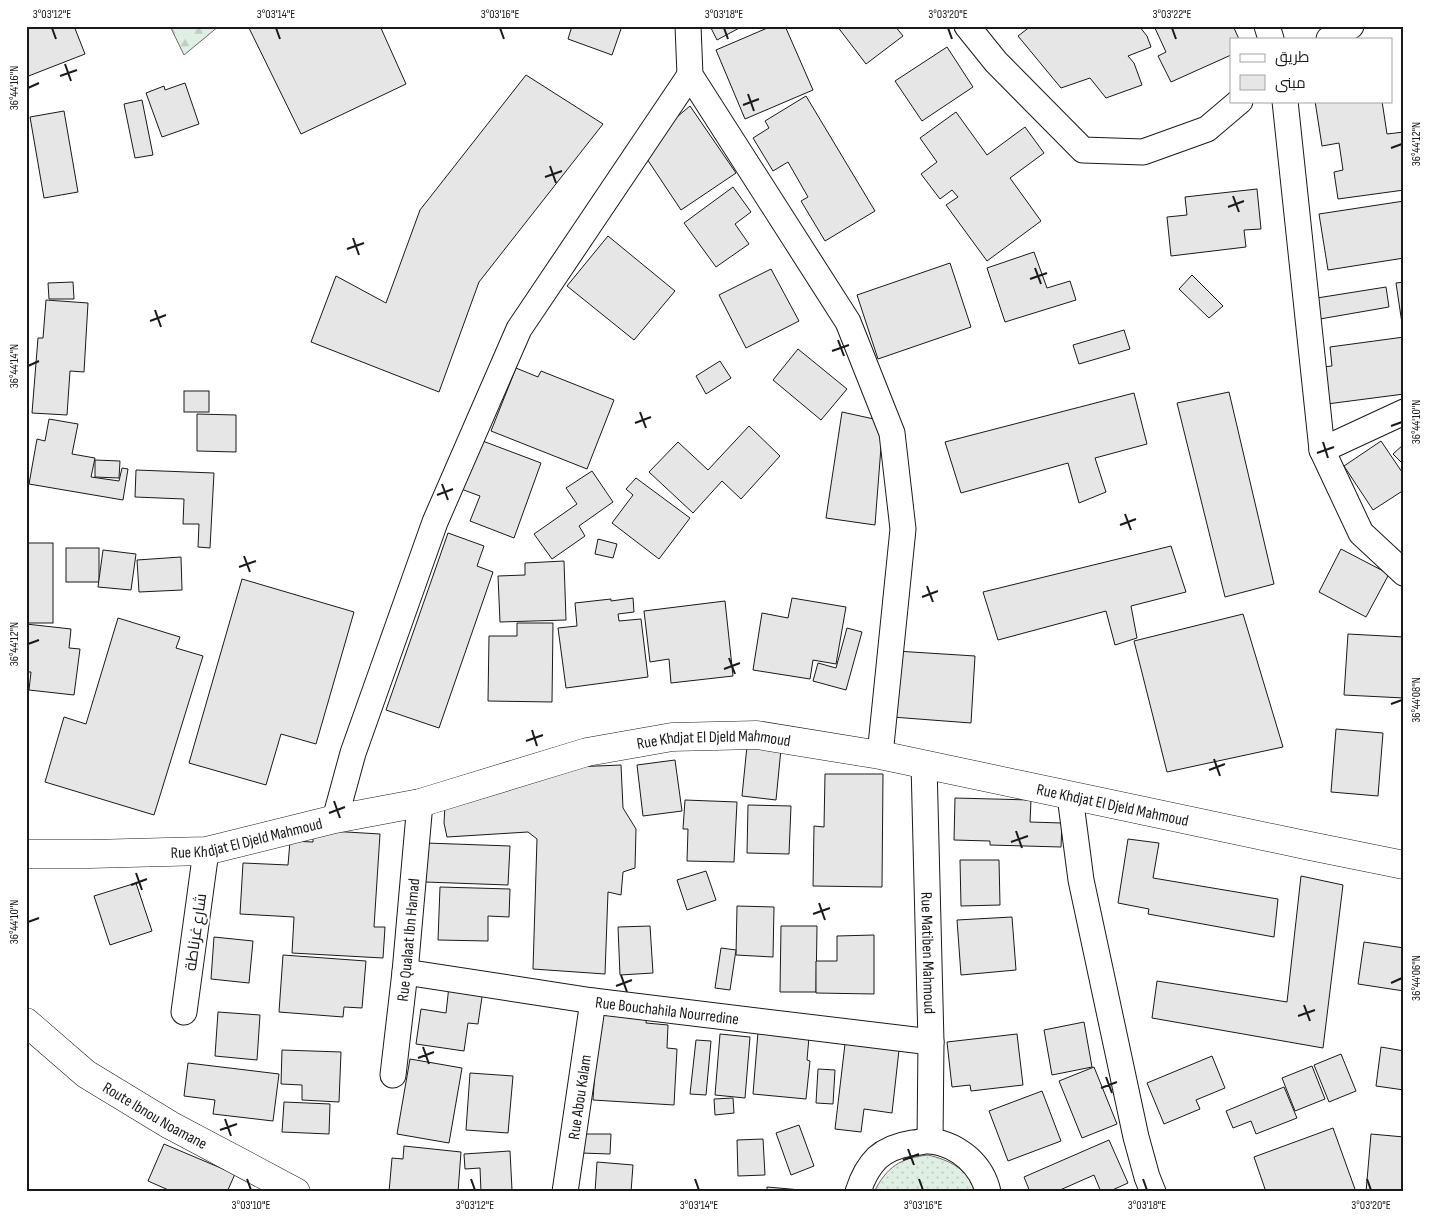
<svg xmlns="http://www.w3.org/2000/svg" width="1430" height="1218" font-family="'Sofia Sans Condensed',Cairo,sans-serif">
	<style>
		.forest { fill: url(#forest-firs); stroke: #6a6a6a }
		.park { fill: url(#park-dots); stroke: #6a6a6a }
		.building { fill: #e6e6e6; stroke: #1a1a1a }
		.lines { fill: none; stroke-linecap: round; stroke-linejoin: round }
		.street-casing { stroke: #1a1a1a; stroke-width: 27 }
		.secondary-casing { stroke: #1a1a1a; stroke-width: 29 }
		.street { stroke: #fff; stroke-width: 25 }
		.secondary { stroke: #fff; stroke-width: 28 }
		.ticks { fill: none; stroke: #1a1a1a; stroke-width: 2 }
		.labels { text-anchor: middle; stroke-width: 4; stroke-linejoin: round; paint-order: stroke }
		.street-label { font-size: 16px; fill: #1a1a1a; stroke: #fff }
		.neatline { fill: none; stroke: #1a1a1a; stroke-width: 2 }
		.ticks-label { font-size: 12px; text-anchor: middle; fill: #1a1a1a }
	</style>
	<defs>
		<pattern id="forest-firs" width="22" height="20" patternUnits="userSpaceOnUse" patternTransform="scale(1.25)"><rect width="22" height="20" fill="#e0efe3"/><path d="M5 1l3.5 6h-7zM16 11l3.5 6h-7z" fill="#c0ccc2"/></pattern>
		<pattern id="park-dots" width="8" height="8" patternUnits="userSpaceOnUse" patternTransform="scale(1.25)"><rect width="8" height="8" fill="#e0efe3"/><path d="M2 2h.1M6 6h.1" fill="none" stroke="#c0ccc2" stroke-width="1.8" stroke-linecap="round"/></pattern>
	</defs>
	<rect width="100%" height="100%" fill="#fff"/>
	<path class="forest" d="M170,26H219L184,55Z"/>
	<path class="park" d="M928,1155C949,1160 969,1169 975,1192H874C887,1167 900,1158 928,1155Z"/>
	<g class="building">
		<path d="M26,26H74L85,54L26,77Z"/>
		<path d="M253,26H380L406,84L301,134L249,28Z"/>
		<path d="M572,26H622L612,55L568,39Z"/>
		<path d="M710,26H743L717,40Z"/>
		<path d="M772,26H785L813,90L745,119L716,50Z"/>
		<path d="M837,26H895L903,36L866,64Z"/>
		<path d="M1031,26H1139L1147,36L1151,47L1128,56L1134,63L1142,85L1106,98L1090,78L1061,88L1018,36Z"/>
		<path d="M1154,26H1233L1239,39H1231V55L1171,82L1158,56L1166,52Z"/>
		<path d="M947,47L973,87L922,121L895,81Z"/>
		<path d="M526,75L603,124L479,282L439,392L311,342L336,276L386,303L420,210Z"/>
		<path d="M185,83L199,124L162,137L146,93L164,86L165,90Z"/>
		<path d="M806,96L875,211L825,241L801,201L808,197L788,162L773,171L753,138L769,128L765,121Z"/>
		<path d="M142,100L153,155L135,158L124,104Z"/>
		<path d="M1315,101H1382L1387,134L1404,132V190L1338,199L1334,172L1343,170L1339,143L1322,146Z"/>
		<path d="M690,106L736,173L681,210L643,153L659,132Z"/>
		<path d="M64,111L78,192L44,198L30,117Z"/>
		<path d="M956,112L987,155L1025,127L1044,153L1010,178L1041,221L987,261L946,205L958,197L952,190L940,199L921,174L937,162L920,138Z"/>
		<path d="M733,187L751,212L735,224L749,244L716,267L684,223Z"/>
		<path d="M1257,189L1261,229L1244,230L1246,247L1171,256L1167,217L1187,215L1185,197Z"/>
		<path d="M1404,201V258L1328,270L1319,214Z"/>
		<path d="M608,236L675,291L634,340L567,286Z"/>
		<path d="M1034,252L1047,288L1070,281L1076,300L1005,322L987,268Z"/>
		<path d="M950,263L971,327L878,359L857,295Z"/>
		<path d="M771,269L799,321L746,348L719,295Z"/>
		<path d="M1192,275L1223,306L1209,318L1179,289Z"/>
		<path d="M73,282L74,299H49L48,283Z"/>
		<path d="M1404,282V394L1327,404L1322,367L1332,366L1330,347L1404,337L1396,283Z"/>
		<path d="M1386,287L1389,307L1320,319L1317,298Z"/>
		<path d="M46,300L88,303L84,372L70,371L67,415L32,413L38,338H43Z"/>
		<path d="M1124,330L1130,349L1079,364L1073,345Z"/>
		<path d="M798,349L847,389L821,420L773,380Z"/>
		<path d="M720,361L731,378L706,394L696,376Z"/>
		<path d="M516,368L538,377L541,371L614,400L587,469L491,431Z"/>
		<rect x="184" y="391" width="25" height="21"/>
		<path d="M1229,392L1274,584L1225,597L1177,403Z"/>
		<path d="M1134,393L1147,444L1095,458L1106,492L1079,503L1068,463L961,493L945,442Z"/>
		<path d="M842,412L883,421L875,525L826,518Z"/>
		<path d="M197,414L236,415V452L197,451Z"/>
		<path d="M49,419L78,424L72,454L95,458L91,477L119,481L122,468L128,469L123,500L29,484L37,439L45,441Z"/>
		<path d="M749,426L780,456L741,499L722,481L693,513L649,472L678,442L708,470Z"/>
		<path d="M480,440L541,463L514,538L470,521L480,496L461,489Z"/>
		<path d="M1381,441L1404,475V490L1373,510L1344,466Z"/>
		<path d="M1404,444V465L1393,454Z"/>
		<path d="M95,460L120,461L119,478L95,477Z"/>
		<path d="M136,470L214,473L210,548L198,547L199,524H183L184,499L135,497Z"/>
		<path d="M592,471L613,502L579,526L585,536L552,559L534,534L577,504L566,488Z"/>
		<path d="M636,478L690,518L659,559L612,523L633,495L626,489Z"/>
		<path d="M448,533L484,546L477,566L493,572L439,728L386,710Z"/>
		<path d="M598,539L617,544L613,558L595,554Z"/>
		<rect x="26" y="543" width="27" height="80"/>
		<path d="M1171,546L1186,592L1131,606L1137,638L1115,645L1106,611L998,640L983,592Z"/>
		<rect x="66" y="548" width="33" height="34"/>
		<path d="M1341,549L1389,574L1366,617L1319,592Z"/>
		<path d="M103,550L136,554L131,590L98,587Z"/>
		<path d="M181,557L182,590L139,592L137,560Z"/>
		<path d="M564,561L566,620L500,622L498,576L525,575V563Z"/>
		<path d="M242,579L354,612L316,744L281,734L266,785L189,763Z"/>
		<path d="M633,598L634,612L618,614L619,621L641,619L648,677L566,688L558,628L577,626L575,603L611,599V601Z"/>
		<path d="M792,598L846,607L836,664L813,660L810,679L753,670L762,613L788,618Z"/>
		<path d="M725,601L733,676L671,683L669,659L650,662L644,611Z"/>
		<path d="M1243,614L1283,747L1167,772L1134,641Z"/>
		<path d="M118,618L180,637L176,648L203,656L154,815L45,782L64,717L86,724Z"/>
		<path d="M517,623H553L552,702L488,701L489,636H517Z"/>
		<path d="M26,624L71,629L69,648L80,649L74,695L29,690L31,672H26Z"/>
		<path d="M847,628L862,632L846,690L813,681L818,663L836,668Z"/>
		<path d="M1348,634L1404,637V698L1344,695Z"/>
		<path d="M896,651L975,656L971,723L892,717Z"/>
		<path d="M1336,729L1383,733L1378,796L1331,792Z"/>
		<path d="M747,746L781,749L776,800L742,796Z"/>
		<path d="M675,760L682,811L643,816L637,765Z"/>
		<path d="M621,765L623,808L636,829L635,868L623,872L621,895L608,892L605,974L533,969L537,839L528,832L447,837L444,823L445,805L548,768Z"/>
		<path d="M825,774H883L882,887L813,886L814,826L824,827Z"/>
		<path d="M955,798L1031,800L1030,822L1062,823L1061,847L990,845V841L954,840Z"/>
		<path d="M685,800L737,802L734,862L687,861L688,829H683Z"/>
		<path d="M748,805L791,806L789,854L747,853Z"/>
		<path d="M313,830L380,834L374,927H385L383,958L292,953L294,917L240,914L243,863L288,865L290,841L313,842Z"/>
		<path d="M1128,839L1159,843L1153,878L1278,899L1274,937L1148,914L1149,909L1118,903Z"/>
		<path d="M426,843L510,846L508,885L425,882Z"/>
		<path d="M960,860H999L1000,905L961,906Z"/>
		<path d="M706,871L716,900L687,910L677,880Z"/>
		<path d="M1301,876L1343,885L1323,1048L1152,1018L1157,981L1287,1002Z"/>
		<path d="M136,883L152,931L110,945L94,896Z"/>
		<path d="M440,887L510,889L509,917L488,916V941L438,940Z"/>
		<path d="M737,906L774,907L773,957L736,955Z"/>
		<path d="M1012,917L1016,970L961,975L957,920Z"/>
		<path d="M650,926L653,973L620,975L618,927Z"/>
		<path d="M781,926H817L816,992H780Z"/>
		<path d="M874,935V994L816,993V961H837V936Z"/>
		<path d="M214,937L253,941L249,983L211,979Z"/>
		<path d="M1364,942L1404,948V991L1358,984Z"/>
		<path d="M721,948L736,950L730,990L715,988Z"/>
		<path d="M283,955L366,961L362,1008L344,1007L343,1017L279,1012Z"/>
		<path d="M449,986L483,990L478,1024L468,1023L464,1051L416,1044L421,1009L446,1013Z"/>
		<path d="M599,1009L647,1012L646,1023L668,1025L667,1048L677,1049L674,1105L593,1100Z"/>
		<path d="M218,1012L260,1015L257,1060L215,1056Z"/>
		<path d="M1084,1022L1092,1067L1052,1075L1044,1030Z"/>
		<path d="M758,1032L809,1037L807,1060L810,1061L806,1099L753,1094Z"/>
		<path d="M720,1034L750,1037L745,1098L715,1095Z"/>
		<path d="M1017,1034L1023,1085L971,1091L970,1085L952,1087L947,1042Z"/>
		<path d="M696,1040L711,1041L706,1095L690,1094Z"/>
		<path d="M845,1044L899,1050L892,1113L864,1109L861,1132L835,1129Z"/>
		<path d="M1381,1047L1404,1051V1090L1376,1086Z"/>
		<path d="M282,1050L341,1052L339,1102L302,1100V1085L281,1084Z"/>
		<path d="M1341,1054L1356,1091L1329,1102L1314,1065Z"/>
		<path d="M1212,1056L1225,1088L1196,1100L1200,1109L1164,1124L1147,1083Z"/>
		<path d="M410,1059L462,1068L449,1143L397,1134Z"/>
		<path d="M188,1063L279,1074L273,1121L213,1114L215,1100L184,1096Z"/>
		<path d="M1312,1066L1325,1099L1295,1111L1282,1078Z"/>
		<path d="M1094,1067L1117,1124L1082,1138L1059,1081Z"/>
		<path d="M818,1069L835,1070L833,1104L816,1103Z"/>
		<path d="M470,1073L513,1076L508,1133L466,1130Z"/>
		<path d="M1284,1087L1297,1118L1256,1134L1251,1121L1233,1128L1226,1111Z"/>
		<path d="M1042,1091L1061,1141L1008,1161L989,1111Z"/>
		<path d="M733,1098L734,1113L715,1115L714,1099Z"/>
		<path d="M284,1102L330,1104L329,1134L282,1132Z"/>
		<path d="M799,1125L814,1166L791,1175L776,1133Z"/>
		<path d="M1333,1128L1356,1192H1266L1254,1157Z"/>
		<path d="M582,1134H611L610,1154L581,1153Z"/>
		<path d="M1371,1134L1404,1137V1192H1366Z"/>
		<path d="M763,1139L765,1175L738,1176L737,1140Z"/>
		<path d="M1109,1140L1128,1183L1108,1192H1101L1094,1175L1060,1190L1061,1192H1030L1024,1177Z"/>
		<path d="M164,1144L235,1174L227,1192H173L148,1181Z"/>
		<path d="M404,1146L461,1152L458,1192H389L392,1158L403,1159Z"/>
		<path d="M510,1151L512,1190L481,1192L480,1168L465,1169L464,1154Z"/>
		<path d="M597,1162L633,1165L631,1192H595Z"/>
		<path d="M767,1187L801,1190V1192H767Z"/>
	</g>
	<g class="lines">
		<g class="street-casing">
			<g id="street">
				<path d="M688,26L690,75L848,322L892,433L903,529L880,755"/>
				<path d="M967,26L996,62L1083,150L1143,152L1207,129L1240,101"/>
				<path d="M1267,26L1271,39"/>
				<path d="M1329,39L1351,26"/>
				<path d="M1285,101L1322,450L1361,533L1404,573"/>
				<path d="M1322,450L1404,412"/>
				<path id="s1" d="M924,764L931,1042L930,1141"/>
				<path d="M1070,796L1081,880L1136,1137L1147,1177L1153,1192"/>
				<path d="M335,819L353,753L435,522L519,329L690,75"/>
				<path id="s2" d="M405,972L593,1001L931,1042"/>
				<path d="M184,1012L206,851"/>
				<path id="s3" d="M393,1075L405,972L420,803"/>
				<path id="s4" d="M565,1192L593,1001"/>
				<path d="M858,1192C862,1179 867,1168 877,1158C887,1149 899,1145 912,1143C918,1143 925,1140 931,1141C959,1145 982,1165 988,1192"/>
			</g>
		</g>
		<g class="secondary-casing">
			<g id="secondary">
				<path id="s5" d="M26,854H90L206,851L335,819L420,803L587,752L672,737L757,735L880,755L1310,846L1404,865"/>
				<path id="s6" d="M26,1022L86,1074L170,1125L296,1192"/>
			</g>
		</g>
		<use href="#street" class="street"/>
		<use href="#secondary" class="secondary"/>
	</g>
	<path class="ticks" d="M52,28L56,39M276,28L280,39M500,28L504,39M724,28L728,39M948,28L952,39M1172,28L1176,39M65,64L71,81M60,76L77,70M28,88L39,83M748,94L754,111M743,105L759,99M1391,148L1402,144M550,166L556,183M545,177L562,171M1233,196L1239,212M1228,207L1244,201M353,238L359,255M347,249L364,243M1035,268L1041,284M1030,279L1047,273M155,310L161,327M150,321L166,315M838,340L844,356M832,351L849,345M28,366L39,361M640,412L646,428M635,423L651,417M1391,426L1402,422M1323,442L1328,458M1317,453L1334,447M442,484L448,500M437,495L453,489M1125,514L1131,530M1120,525L1136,519M244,556L250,572M239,567L256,561M927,586L933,602M922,597L938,591M28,644L39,640M729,658L735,674M724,669L740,663M1391,704L1402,700M532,730L537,746M526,741L543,735M1214,759L1220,776M1209,770L1225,764M334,801L340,818M329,813L345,807M1016,831L1022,848M1011,842L1028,836M136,873L142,890M131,885L147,879M819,903L825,920M813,914L830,908M28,922L39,918M621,975L627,992M1391,983L1402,978M616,986L632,980M1304,1005L1310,1021M1298,1016L1315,1010M423,1047L429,1064M418,1058L434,1052M1106,1077L1112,1093M1101,1088L1117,1082M225,1119L231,1136M220,1130L237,1124M908,1149L914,1165M903,1160L919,1154M247,1179L251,1190M471,1179L475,1190M695,1179L699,1190M919,1179L923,1190M1143,1179L1147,1190M1367,1179L1371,1190"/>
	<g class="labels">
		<g class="street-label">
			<text dy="6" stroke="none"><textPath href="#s5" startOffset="702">Rue Khdjat El Djeld Mahmoud</textPath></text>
			<text dy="6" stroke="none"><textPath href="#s5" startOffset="1108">Rue Khdjat El Djeld Mahmoud</textPath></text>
			<text dy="6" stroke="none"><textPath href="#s5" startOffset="222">Rue Khdjat El Djeld Mahmoud</textPath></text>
			<text transform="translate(195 932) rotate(-82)" y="6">شارع غرناطة</text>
			<text dy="6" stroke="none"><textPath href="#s3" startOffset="136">Rue Qualaat Ibn Hamad</textPath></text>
			<text dy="6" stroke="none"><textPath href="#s1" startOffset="189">Rue Matiben Mahmoud</textPath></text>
			<text dy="6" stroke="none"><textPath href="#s2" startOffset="265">Rue Bouchahila Nourredine</textPath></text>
			<text dy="6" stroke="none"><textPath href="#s4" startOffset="96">Rue Abou Kalam</textPath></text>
			<text dy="6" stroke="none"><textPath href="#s6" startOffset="160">Route Ibnou Noamane</textPath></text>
		</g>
	</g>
	<rect width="1430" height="1218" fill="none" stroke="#ffffff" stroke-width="55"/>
	<rect x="1230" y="38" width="162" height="65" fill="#ffffff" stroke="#a3a3a3"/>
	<rect x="1240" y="54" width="25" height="8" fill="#ffffff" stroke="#a3a3a3"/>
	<text x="1275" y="62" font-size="15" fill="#1a1a1a">طريق</text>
	<rect x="1240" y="75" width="25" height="15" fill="#e6e6e6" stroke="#a3a3a3"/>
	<text x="1275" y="88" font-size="15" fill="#1a1a1a">مبنى</text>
	<rect x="28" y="28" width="1374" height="1162" class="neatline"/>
	<g class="ticks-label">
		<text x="52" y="18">3°03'12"E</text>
		<text x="276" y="18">3°03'14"E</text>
		<text x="500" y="18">3°03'16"E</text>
		<text x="724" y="18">3°03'18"E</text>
		<text x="948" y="18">3°03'20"E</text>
		<text x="1172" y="18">3°03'22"E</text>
		<text transform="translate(14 88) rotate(-90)" y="4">36°44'16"N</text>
		<text transform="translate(1416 144) rotate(-90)" y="4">36°44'12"N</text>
		<text transform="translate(14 366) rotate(-90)" y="4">36°44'14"N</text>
		<text transform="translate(1416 422) rotate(-90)" y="4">36°44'10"N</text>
		<text transform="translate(14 644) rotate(-90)" y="4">36°44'12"N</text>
		<text transform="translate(1416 700) rotate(-90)" y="4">36°44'08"N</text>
		<text transform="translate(14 922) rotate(-90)" y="4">36°44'10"N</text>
		<text transform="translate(1416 978) rotate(-90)" y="4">36°44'06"N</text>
		<text x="251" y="1209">3°03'10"E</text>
		<text x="475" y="1209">3°03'12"E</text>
		<text x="699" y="1209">3°03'14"E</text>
		<text x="923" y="1209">3°03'16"E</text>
		<text x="1147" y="1209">3°03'18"E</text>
		<text x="1371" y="1209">3°03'20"E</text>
	</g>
</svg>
